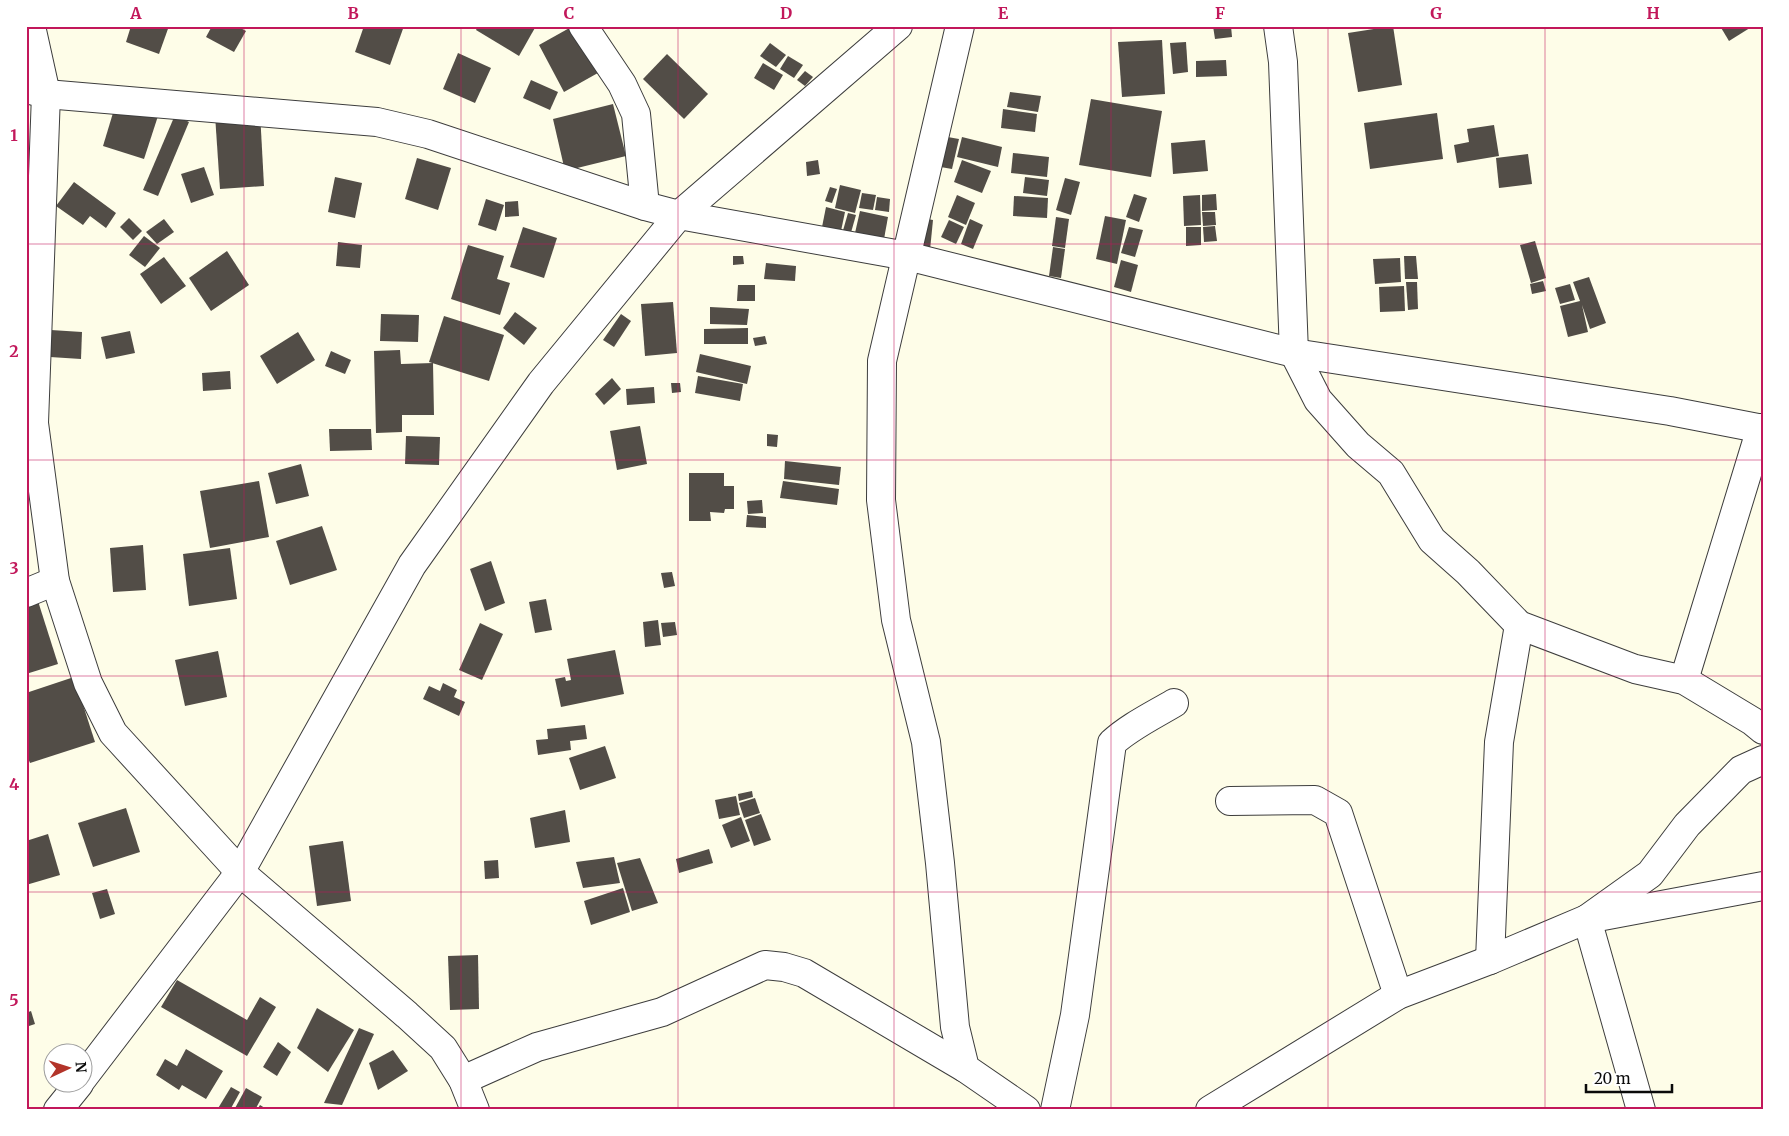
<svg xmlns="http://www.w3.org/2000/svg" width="1789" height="1136" font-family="Merriweather,serif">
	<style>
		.building { fill: #524d47 }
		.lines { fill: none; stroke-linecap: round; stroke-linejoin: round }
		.minor-casing { stroke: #3d3d3d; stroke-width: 30 }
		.minor { stroke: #fff; stroke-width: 28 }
		.grid { fill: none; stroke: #c2185b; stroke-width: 1; stroke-opacity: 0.55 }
		.neatline { fill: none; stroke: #c2185b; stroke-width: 2 }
		.grid-label { font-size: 16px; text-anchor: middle; font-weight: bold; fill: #c2185b }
	</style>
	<rect width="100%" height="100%" fill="#fefde8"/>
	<g class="building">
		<path d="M131,26H169L159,54L126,42Z"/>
		<path d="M212,26H237L246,31L234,52L206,37Z"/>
		<path d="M364,26H404L390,65L355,52Z"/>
		<path d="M478,26H536L519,56L476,30Z"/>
		<path d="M573,26L605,69L564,92L539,45Z"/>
		<path d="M1213,26H1231L1232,37L1215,39Z"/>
		<path d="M1393,26L1402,85L1358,92L1348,33Z"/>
		<path d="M1720,26H1753L1729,41Z"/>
		<path d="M1162,40L1165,94L1122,97L1118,42Z"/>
		<path d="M1186,42L1188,72L1173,74L1170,43Z"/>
		<path d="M770,43L786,55L776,67L760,56Z"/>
		<path d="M458,53L491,68L475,103L443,89Z"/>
		<path d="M667,54L708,94L684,119L643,79Z"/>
		<path d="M788,56L803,65L794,78L780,69Z"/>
		<path d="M1226,60L1227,76L1196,77V61Z"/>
		<path d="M763,63L783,75L774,90L754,78Z"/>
		<path d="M805,71L813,77L805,86L797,80Z"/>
		<path d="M531,80L558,92L550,110L523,98Z"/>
		<path d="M1010,92L1041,96L1038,112L1007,107Z"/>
		<path d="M1091,99L1162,111L1151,177L1079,165Z"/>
		<path d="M116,103L158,116L144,159L103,146Z"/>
		<path d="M613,104L626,156L565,171L553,119Z"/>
		<path d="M1003,109L1037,114L1035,132L1001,128Z"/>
		<path d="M260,112L264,186L220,189L215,115Z"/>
		<path d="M1437,113L1443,159L1370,169L1364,123Z"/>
		<path d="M175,115L189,122L158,196L143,190Z"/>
		<path d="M1494,125L1499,156L1457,163L1454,145L1469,142L1467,129Z"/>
		<path d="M942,136L959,139L952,169L935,166Z"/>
		<path d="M962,137L1002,147L998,167L957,157Z"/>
		<path d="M1205,140L1208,171L1173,174L1171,143Z"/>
		<path d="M1013,153L1049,157L1047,177L1011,173Z"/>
		<path d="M1528,154L1532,184L1499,188L1496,158Z"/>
		<path d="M417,158L451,168L438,210L405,199Z"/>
		<path d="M818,160L820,174L807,176L806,162Z"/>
		<path d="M962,160L991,171L982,193L954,182Z"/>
		<path d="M204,167L214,195L191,203L181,174Z"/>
		<path d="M335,177L362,183L355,218L328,212Z"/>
		<path d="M1025,177L1049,180L1047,196L1023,193Z"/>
		<path d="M1065,178L1080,182L1071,215L1056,210Z"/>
		<path d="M74,182L116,213L106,228L90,216L83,225L56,206Z"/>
		<path d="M840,185L861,190L855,213L835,208Z"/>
		<path d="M830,187L837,189L832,203L825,201Z"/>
		<path d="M862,193L876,195L873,210L859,208Z"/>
		<path d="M1134,194L1147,198L1139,222L1126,217Z"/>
		<path d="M1216,194L1217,210L1202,211V195Z"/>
		<path d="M957,195L975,203L966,225L948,217Z"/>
		<path d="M1200,195L1201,225L1184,226L1183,196Z"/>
		<path d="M1014,196L1048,198L1047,218L1013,216Z"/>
		<path d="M877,197L890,199L889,212L875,210Z"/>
		<path d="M486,199L504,205L496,231L478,225Z"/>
		<path d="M518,201L519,216L505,217V202Z"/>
		<path d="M826,207L845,212L841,231L822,227Z"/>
		<path d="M860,211L888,217L884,239L855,233Z"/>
		<path d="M1202,212H1215L1216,225L1203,226Z"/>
		<path d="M848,213L856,215L850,236L842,234Z"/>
		<path d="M1105,216L1126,220L1117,264L1096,259Z"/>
		<path d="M1056,217L1069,219L1065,248L1052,246Z"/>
		<path d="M129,218L142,231L133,240L120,227Z"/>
		<path d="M922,218L933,220L930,250L919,248Z"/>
		<path d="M164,219L174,232L157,244L146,232Z"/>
		<path d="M970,219L983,225L973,249L961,244Z"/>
		<path d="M949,220L964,227L956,244L941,237Z"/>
		<path d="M1215,226L1217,241L1204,242L1203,227Z"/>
		<path d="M523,227L557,238L544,278L510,267Z"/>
		<path d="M1129,227L1143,230L1135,257L1121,253Z"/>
		<path d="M1186,227H1201V245L1186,246Z"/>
		<path d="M144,236L160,248L145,267L129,255Z"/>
		<path d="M1535,241L1546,278L1531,283L1520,245Z"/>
		<path d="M338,242L362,245L360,268L336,266Z"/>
		<path d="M468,245L504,256L497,279L510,283L500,315L451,299Z"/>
		<path d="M1053,247L1065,249L1061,278L1049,276Z"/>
		<path d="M227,251L249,285L211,311L189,278Z"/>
		<path d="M733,256H743L744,264L733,265Z"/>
		<path d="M1404,256H1416L1418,279H1405Z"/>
		<path d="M164,257L186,286L161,304L140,274Z"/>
		<path d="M1400,258L1401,282L1375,284L1373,259Z"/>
		<path d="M1121,260L1138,265L1131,292L1114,287Z"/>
		<path d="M766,263L796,266L795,281L764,279Z"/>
		<path d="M1589,277L1606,323L1590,329L1582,305L1588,332L1568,337L1560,306L1580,301L1573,282Z"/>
		<path d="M1543,281L1546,291L1532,294L1530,284Z"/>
		<path d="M1406,282H1417L1418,309L1408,310Z"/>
		<path d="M1570,284L1575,300L1560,304L1555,288Z"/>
		<path d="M738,285H755V301H737Z"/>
		<path d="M1404,286L1405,311L1380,312L1379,287Z"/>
		<path d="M673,302L677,353L645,356L641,304Z"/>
		<path d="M710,307L749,309L747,325L710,324Z"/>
		<path d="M515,312L537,328L524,345L503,328Z"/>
		<path d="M381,314L419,315L418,342L380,341Z"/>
		<path d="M621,314L631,321L614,347L603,340Z"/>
		<path d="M444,316L504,335L489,381L429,362Z"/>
		<path d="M748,328V344H704V329Z"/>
		<path d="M51,330L82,332L81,359L50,357Z"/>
		<path d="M130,331L135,353L106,359L101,337Z"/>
		<path d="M298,332L315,360L277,384L260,356Z"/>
		<path d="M765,336L767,344L755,346L753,338Z"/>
		<path d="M400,350L401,364L433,363L434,415H402V432L376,433L374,351Z"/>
		<path d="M331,351L351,360L345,374L325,366Z"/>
		<path d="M700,354L751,366L747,384L696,372Z"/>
		<path d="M230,371L231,389L203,391L202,373Z"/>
		<path d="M698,376L743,384L740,401L695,393Z"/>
		<path d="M612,378L621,389L604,405L595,394Z"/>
		<path d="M671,383H680L681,392L672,393Z"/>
		<path d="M654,387L655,403L627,405L626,389Z"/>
		<path d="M640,426L647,464L617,470L610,431Z"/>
		<path d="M329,429H371L372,450L330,451Z"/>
		<path d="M767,434L778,435L777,447L767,446Z"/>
		<path d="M406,436L440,437L439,465L405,464Z"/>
		<path d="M785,461L841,467L839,485L784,479Z"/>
		<path d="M301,464L309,496L276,504L268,473Z"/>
		<path d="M689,473H724V486H734V509H725L724,513L710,512L711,521H689Z"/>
		<path d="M259,481L269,537L210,548L200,491Z"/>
		<path d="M783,481L839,489L837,505L780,498Z"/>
		<path d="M762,500L763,513L748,514L747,501Z"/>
		<path d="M747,515L766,517V528L746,527Z"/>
		<path d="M322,526L337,570L290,585L276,541Z"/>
		<path d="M143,545L146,590L113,592L110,548Z"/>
		<path d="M230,548L237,599L189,606L183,554Z"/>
		<path d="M491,561L505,603L485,611L470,569Z"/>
		<path d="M672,572L675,586L664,588L661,573Z"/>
		<path d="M37,598L58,664L26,674V601Z"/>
		<path d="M546,599L552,630L535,633L529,602Z"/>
		<path d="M658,620L661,645L645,647L643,622Z"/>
		<path d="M675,622L677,635L663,637L661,623Z"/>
		<path d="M480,623L503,634L482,680L459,670Z"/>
		<path d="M615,650L624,694L561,707L555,679L565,677L566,681L571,680L567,659Z"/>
		<path d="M218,651L227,697L185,706L175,660Z"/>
		<path d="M74,677L95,742L30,763L26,753V693Z"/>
		<path d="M443,683L457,690L454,697L465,702L459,716L423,699L429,686L440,691Z"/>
		<path d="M585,725L587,739L570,741L571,750L538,755L536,740L548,739L547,729Z"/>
		<path d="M605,746L616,778L580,790L569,758Z"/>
		<path d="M752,791L753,797L739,801L738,794Z"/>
		<path d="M736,796L740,815L719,819L715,800Z"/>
		<path d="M755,798L760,813L744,818L739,803Z"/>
		<path d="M126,808L140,852L93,867L78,823Z"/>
		<path d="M565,810L570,842L535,848L530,818Z"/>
		<path d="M761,814L771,840L754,846L745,820Z"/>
		<path d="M741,817L750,841L731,848L722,825Z"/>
		<path d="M48,834L60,875L26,885V841Z"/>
		<path d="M343,841L351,901L317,906L309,846Z"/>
		<path d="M709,849L713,863L679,873L676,859Z"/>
		<path d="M614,857L620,883L583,888L576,862Z"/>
		<path d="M640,858L658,903L632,911L617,863Z"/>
		<path d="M498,860L499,878L485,879L484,861Z"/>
		<path d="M623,888L630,912L591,925L584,901Z"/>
		<path d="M107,889L115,914L100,919L92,893Z"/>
		<path d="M478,955L479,1009L450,1010L448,956Z"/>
		<path d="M177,980L247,1020L260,997L276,1007L247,1056L161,1007Z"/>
		<path d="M317,1008L354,1030L328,1072L297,1048Z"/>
		<path d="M31,1011L35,1024L26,1027V1013Z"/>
		<path d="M359,1028L374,1034L342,1105L324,1103Z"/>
		<path d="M278,1042L291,1052L277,1076L263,1067Z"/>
		<path d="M186,1049L223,1071L206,1099L182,1085L179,1090L156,1075L165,1059L177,1066Z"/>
		<path d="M393,1050L408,1071L378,1090L369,1063Z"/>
		<path d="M231,1087L240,1092L230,1110H217Z"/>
		<path d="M246,1088L262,1097L255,1110H234Z"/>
		<path d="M260,1105L268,1110H257Z"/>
	</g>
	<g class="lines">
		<g class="minor-casing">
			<g id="minor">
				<path d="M31,26L46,94L34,423L55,581L88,683L113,733L240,872L407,1015L443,1048L463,1080L475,1110"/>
				<path d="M583,26L622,84L636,114L645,206"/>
				<path d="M960,26L882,361L881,500L896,620L926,742L940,863L955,1027L965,1068L1026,1110"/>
				<path d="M1278,26L1283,62L1294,353L1318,400L1358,445L1391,473L1432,540L1468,572L1519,625L1635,669L1684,680L1752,721L1763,730"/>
				<path d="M26,89L46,94L377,122L428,134L645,206L679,215L907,256L1294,353L1670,411L1763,429"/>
				<path d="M26,593L55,581"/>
				<path d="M1684,680L1761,428"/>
				<path d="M1230,801L1315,800L1338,813L1398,995"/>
				<path d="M1490,960L1499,742L1519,625"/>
				<path d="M82,1079L240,872L412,565L541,383L679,215L898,26"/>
				<path d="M463,1080L537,1047L662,1012L765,965L784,967L804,973L965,1068"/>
				<path d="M58,1110L79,1084"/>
				<path d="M1055,1110L1075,1015L1112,743C1129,727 1154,715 1174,703"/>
				<path d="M1210,1110L1398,995L1490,960L1587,919L1763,886"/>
				<path d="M1641,1110L1587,919L1650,874L1687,825L1741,770L1763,760"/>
			</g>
		</g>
		<use href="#minor" class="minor"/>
	</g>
	<path class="grid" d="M244,26V1110M461,26V1110M678,26V1110M894,26V1110M1111,26V1110M1328,26V1110M1545,26V1110M26,244H1763M26,460H1763M26,676H1763M26,892H1763"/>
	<rect width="1789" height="1136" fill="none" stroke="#ffffff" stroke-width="55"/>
	<g transform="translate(68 1068) rotate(86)"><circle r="24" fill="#ffffff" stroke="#9d9d9d"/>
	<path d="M0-4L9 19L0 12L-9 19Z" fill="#b33429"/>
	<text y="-8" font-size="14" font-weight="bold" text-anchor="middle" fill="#0a0a0a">N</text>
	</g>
	<path d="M1586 1084v8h86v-8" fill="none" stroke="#0a0a0a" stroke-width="2.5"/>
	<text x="1594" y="1084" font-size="15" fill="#0a0a0a" stroke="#ffffff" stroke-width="4" paint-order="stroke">20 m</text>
	<rect x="28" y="28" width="1734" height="1080" class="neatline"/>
	<g class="grid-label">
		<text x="136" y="19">A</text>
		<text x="353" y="19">B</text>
		<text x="569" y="19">C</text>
		<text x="786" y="19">D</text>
		<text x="1003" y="19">E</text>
		<text x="1220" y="19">F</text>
		<text x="1436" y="19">G</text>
		<text x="1653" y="19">H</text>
		<text x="14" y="141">1</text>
		<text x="14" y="357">2</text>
		<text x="14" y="574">3</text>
		<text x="14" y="790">4</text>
		<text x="14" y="1006">5</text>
	</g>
</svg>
